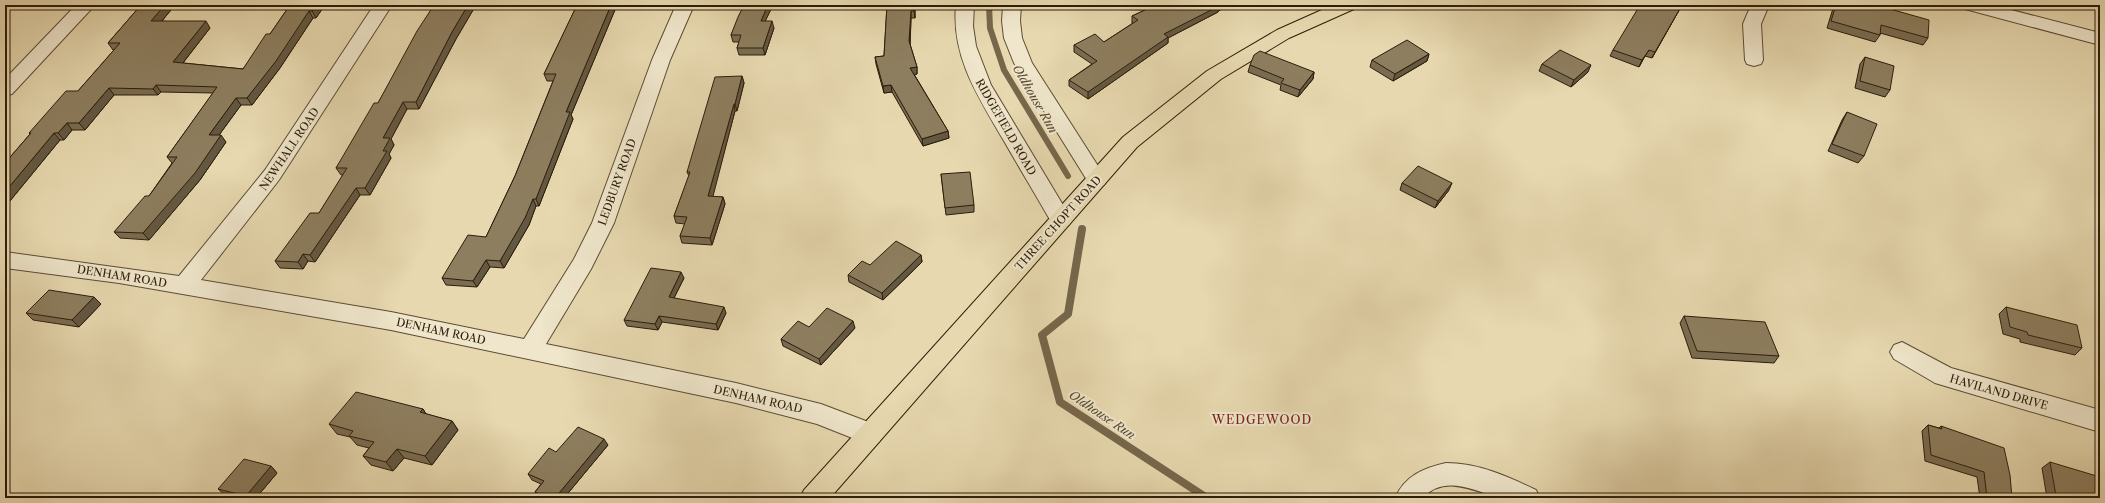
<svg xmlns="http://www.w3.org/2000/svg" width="2105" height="503" font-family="'Libre Caslon Text',serif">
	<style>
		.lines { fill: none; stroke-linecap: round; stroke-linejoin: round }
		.stream-far1 { stroke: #76674b; stroke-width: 6 }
		.stream { stroke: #76674b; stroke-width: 8 }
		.minor-casing { stroke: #5b4c32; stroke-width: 2 }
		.major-casing { stroke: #2c1d09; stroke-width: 2 }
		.minor { fill: #efe6cb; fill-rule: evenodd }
		.major { fill: #e7d8af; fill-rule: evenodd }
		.wall { fill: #796c52; stroke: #2c1d09 }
		.shaded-wall { fill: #635842; stroke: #2c1d09 }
		.building { fill: #8d7e5f; stroke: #2c1d09 }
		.labels { text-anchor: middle; stroke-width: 4; stroke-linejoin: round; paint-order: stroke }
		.street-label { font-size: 11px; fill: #2c1d09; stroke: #efe6cb }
		.water-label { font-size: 12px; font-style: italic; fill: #574830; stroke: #efe6cb }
		.neighbourhood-label { font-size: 12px; letter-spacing: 1px; fill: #7a1f14; stroke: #efe6cb }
	</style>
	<rect width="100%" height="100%" fill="#e7d8af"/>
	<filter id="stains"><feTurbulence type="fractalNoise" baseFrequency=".005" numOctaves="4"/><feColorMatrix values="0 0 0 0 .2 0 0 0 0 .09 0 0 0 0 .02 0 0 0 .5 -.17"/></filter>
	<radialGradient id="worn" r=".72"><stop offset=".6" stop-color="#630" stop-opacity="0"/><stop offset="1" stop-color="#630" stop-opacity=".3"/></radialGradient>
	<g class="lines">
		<path class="stream-far1" d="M989,5L990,28L1004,70L1068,176"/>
		<path class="stream" d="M1082,229L1068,314L1042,335L1060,402L1207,498"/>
		<g class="minor-casing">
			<g id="minor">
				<path d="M76,5H95L12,94L5,96V79Z"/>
				<path d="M374,5H392L279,180L201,280L391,312L524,339L574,259L592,223L652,60L676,5H694L670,60L614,223L591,269L546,344L736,383L821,404L879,426L883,434L879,442L870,445L817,424L736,403L391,330L119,283L5,268V252L179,276L265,170Z"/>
				<path d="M956,5H974L973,26L976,46L991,85L1072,220L1069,225L1061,228L1053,225C1037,197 1020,169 1004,141C979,98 951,57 956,5Z"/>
				<path d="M1003,5H1021L1020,21L1022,38L1032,63L1107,180L1104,185L1097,187L1090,185L1014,63L1004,38L1002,21Z"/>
				<path d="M1751,5H1769L1761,24L1763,60L1761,64L1754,66L1747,64L1745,60L1743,24Z"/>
				<path d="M1962,5H1992L2100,33V45L1965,9Z"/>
				<path d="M1902,342L1951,368L2100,410V432L1935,383L1894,359L1890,352L1894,345Z"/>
				<path d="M1446,463C1478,463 1507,476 1536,490L1540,498C1528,498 1511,501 1499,498C1475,491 1444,474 1423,498H1395C1405,476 1423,468 1446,463Z"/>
			</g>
		</g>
		<g class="major-casing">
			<path id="major" d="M1333,5H1357L1354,9L1289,38L1221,79L1137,147L830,498H800L804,490L1123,137L1207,71L1277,30Z"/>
		</g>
		<use href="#minor" class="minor"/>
		<use href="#major" class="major"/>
	</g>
	<g class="wall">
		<path d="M141,5H175L162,21L210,28L183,63L243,69L270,34L290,5H325L316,18H313L280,68L252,105H241L219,135L226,142L200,180L149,240L120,238L114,232L149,196L172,163L167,157L213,93L161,92L158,95H114L85,130H72L64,140H60L5,207V163L30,134L29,133L78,91L114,50H113L108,43Z"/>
		<path d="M434,5H476L456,39L419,109H407L391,139L394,145L389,154L391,158L370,195H360L315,262L308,261L303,269L280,268L275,261L319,213L343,175H341L336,168L378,103Z"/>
		<path d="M577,5H617L571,115L573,119L539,206H536L529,225L504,268L490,267L477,287L446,285L442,278L486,237L515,176L553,81H547L544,74Z"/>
		<path d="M744,5H773L765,21L774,28L765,55H739L737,48L739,42H733L731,35Z"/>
		<path d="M887,5H915V18H911L910,44L917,67V74H914L948,131L949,138L923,146L892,92L884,93L876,64L875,57L884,56Z"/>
		<rect x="1059" y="5" width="25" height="4"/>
		<path d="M1105,5H1230L1218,11V12L1168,38V43L1088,99L1069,86V80L1092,64L1074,52V45L1104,42L1133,23H1132V16L1145,10L1112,9Z"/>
		<path d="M1650,5H1682L1652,58L1645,56L1639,67L1610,56L1613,50Z"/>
		<path d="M1834,5H1876L1928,38L1923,45L1880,33V35L1875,42L1827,28Z"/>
		<path d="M2089,5H2100V8Z"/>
		<path d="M1429,54L1427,61L1393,81L1370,67L1372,60Z"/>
		<path d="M1865,57L1890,90L1885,97L1855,88L1860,64Z"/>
		<path d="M1542,64L1588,72L1571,87L1539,71Z"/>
		<path d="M1250,65L1314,72L1313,79L1298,97L1280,90L1281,85L1248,72Z"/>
		<path d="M742,76L744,83L737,111H735L712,197H723L725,204L712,245L682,243L680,236L685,224L676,223L674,216L689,176L687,172Z"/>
		<path d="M1847,112L1864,156L1858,163L1828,151L1842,120Z"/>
		<path d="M941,174L974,205V212L946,215Z"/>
		<path d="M1402,183L1449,190L1435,208L1400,190Z"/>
		<path d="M921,255L922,262L883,300L849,282L848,275L870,265Z"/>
		<path d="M684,278L674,298L726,313L718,330L662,322L658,330L627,326L624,320Z"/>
		<path d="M101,304L79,327L33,320L26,313Z"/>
		<path d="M2006,307L2082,348L2075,355L2020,342V339L2003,334L1999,314Z"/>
		<path d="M1684,316L1779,356L1774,363L1692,358L1680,323Z"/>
		<path d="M809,327L855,328L821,365L783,346L781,339Z"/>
		<path d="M423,409L426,414L452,421L458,430L432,465L404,458L393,471L371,465L363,456L369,448L357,445L350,437L337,434L329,424Z"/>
		<path d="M1928,425L1939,428L1941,426L2012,498H1980L1977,477L1925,461L1922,431Z"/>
		<path d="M608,445L564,498H539L535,492L541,484L532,480L528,474L556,452Z"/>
		<path d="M2050,462L2100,498H2047L2042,468Z"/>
		<path d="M271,466L277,473L256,498H235L225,495L218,489Z"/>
	</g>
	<g class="shaded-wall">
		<path d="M5,5H15L5,15Z"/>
		<path d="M165,5H175L156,28L151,21Z"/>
		<path d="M316,5H325L316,18L312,11Z"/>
		<path d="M468,5H476L456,39L419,109L416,102L452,32Z"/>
		<path d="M611,5H617L571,115L573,119L539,206L536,199L566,112Z"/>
		<path d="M768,5H773L762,28L761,21Z"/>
		<path d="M914,5H915V18L914,11Z"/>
		<path d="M1218,5H1230L1218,11V12L1168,38V43L1088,99V92L1164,34Z"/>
		<path d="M1682,5L1652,58L1655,52Z"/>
		<path d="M309,11L313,18L280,68L252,105L247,98Z"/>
		<path d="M911,11V18L910,48L909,41Z"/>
		<path d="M206,21L210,28L178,69L173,62Z"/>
		<path d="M772,21L774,28L765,55L763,48Z"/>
		<path d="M1649,50L1645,56L1639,67L1642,60Z"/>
		<path d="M1429,54L1427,61L1393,81L1395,74Z"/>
		<path d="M1591,65L1588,72L1571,87L1574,80Z"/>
		<path d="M917,67V74L911,75L910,68Z"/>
		<path d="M1314,72L1313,79L1298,97L1300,90Z"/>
		<path d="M742,76L744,83L737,111L735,104Z"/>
		<path d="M156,85L161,92L158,95L153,89Z"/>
		<path d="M891,85L892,92L884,93L883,86Z"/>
		<path d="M109,88L114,95L85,130L79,123Z"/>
		<path d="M236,98L241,105L214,142L209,135Z"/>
		<path d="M403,102L407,109L391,139L394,145L389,154L391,158L370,195L365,188L383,151V138Z"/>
		<path d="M734,104L735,111L711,204L708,196Z"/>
		<path d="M67,123L72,130L64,140L58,133Z"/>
		<path d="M948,131L949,138L923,146L922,139Z"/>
		<path d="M54,133L60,140L5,207V192Z"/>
		<path d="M221,135L226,142L200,180L149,240L143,233Z"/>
		<path d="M1452,183L1449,190L1435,208L1438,201Z"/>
		<path d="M356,188L360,195L315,262L310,255Z"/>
		<path d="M723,197L725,204L712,245L710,238Z"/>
		<path d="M533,199L536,206L529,225L504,268L500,261Z"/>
		<path d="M303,254L308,261L303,269L298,262Z"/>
		<path d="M921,255L922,262L883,300L882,293Z"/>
		<path d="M486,260L490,267L477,287L473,281Z"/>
		<path d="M681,272L684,278L671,304L669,297Z"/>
		<path d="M94,297L101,304L79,327L72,320Z"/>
		<path d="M724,307L726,313L718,330L716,324Z"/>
		<path d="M659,316L662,322L658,330L655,324Z"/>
		<path d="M853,321L855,328L821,365L819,359Z"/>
		<path d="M423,409L429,419L420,412Z"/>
		<path d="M452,421L458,430L432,465L425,456Z"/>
		<path d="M604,439L608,445L564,498H555Z"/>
		<path d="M397,449L404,458L393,471L386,462Z"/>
		<path d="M271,466L277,473L256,498H248L246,496Z"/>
	</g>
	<g class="building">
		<path d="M141,5H165L151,21H206L173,62L243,69L266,34H270L290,5H316L312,11H309L276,61L247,98H236L209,135H221L195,173L143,233L114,232L145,196H149L177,157H167L217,87L156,85L153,89L109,88L79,123H67L58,133H54L5,192V163L31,133H29L66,91H78L120,43H108Z"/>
		<path d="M434,5H468L452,32L416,102H403L383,138H390L383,151H387L365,188H356L310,255L303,254L298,262L275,261L310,213H319L347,168H336L374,103H378L417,31Z"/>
		<path d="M577,5H611L566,112H570L536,199H533L525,218L500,261L486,260L473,281L442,278L468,235L486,237L515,176L556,74H544Z"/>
		<path d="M744,5H768L761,21H772L763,48H737L741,35H731L738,17Z"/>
		<path d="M887,5H914V11H911L909,41L917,67L910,68L948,131L922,139L891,85L883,86L875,57L884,56Z"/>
		<path d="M1156,5H1218L1219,6L1164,34L1168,37L1088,92L1069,80L1097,61L1074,45L1095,34L1104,42L1138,20L1132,16Z"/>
		<path d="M1640,5L1649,8L1650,5H1682L1655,52L1649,50L1642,60L1613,50Z"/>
		<path d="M1836,5H1876L1929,20L1928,38L1881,25L1880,35L1831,21Z"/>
		<path d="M1407,40L1429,54L1395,74L1372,60Z"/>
		<path d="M1560,50L1591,65L1574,80L1542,64Z"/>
		<path d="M1260,51L1314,72L1300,90L1281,83L1284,79L1250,65L1254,55Z"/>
		<path d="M1865,57L1894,66L1890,90L1860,81Z"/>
		<path d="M742,76L735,104H734L708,196L723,197L710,238L680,236L687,217L674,216L690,172H687L715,77Z"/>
		<path d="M1847,112L1877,124L1864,156L1832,144Z"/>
		<path d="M1418,166L1452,183L1438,201L1402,183Z"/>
		<path d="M970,172L974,205L945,208L941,174Z"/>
		<path d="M896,241L921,255L882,293L848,275L862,261L870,265Z"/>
		<path d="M651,268L681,272L669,297L724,307L716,324L659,316L655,324L624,320Z"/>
		<path d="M49,290L94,297L72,320L26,313Z"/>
		<path d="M2006,307L2077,325L2082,348L2028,335L2027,332L2010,327Z"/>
		<path d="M827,308L853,321L819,359L781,339L798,321L809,327Z"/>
		<path d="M1684,316L1765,322L1779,356L1697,351Z"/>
		<path d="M356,392L423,409L420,412L452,421L425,456L397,449L386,462L363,456L374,442L349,436L353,431L329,424Z"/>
		<path d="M1928,425L1942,429L1941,426L2004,448L2010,475L2012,498H1987L1984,472L1931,455Z"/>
		<path d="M578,427L604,439L555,498H549L535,492L544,481L528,474L549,448L556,452Z"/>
		<path d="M244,459L271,466L246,496L218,489Z"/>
		<path d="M2050,462L2100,477V498H2063L2056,496Z"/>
	</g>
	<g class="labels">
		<g class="street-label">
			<text transform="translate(1006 127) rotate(60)" y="4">RIDGEFIELD ROAD</text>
			<text transform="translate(289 149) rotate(-56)" y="4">NEWHALL ROAD</text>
			<text transform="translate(617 182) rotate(-70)" y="4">LEDBURY ROAD</text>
			<text transform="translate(1058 223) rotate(-48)" y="4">THREE CHOPT ROAD</text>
			<text transform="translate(122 276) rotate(9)" y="4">DENHAM ROAD</text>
			<text transform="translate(441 331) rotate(12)" y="4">DENHAM ROAD</text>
			<text transform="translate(1999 392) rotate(16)" y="4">HAVILAND DRIVE</text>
			<text transform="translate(758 399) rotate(13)" y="4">DENHAM ROAD</text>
		</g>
		<g class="water-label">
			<text transform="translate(1035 99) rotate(60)" y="4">Oldhouse Run</text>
			<text transform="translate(1102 415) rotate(34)" y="4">Oldhouse Run</text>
		</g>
		<g class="neighbourhood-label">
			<text x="1262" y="424">WEDGEWOOD</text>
		</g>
	</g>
	<rect width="2105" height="503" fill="none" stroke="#e7d8af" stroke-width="20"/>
	<rect x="6" y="6" width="2093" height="491" fill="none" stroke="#2c1d09" stroke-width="2"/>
	<rect x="10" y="10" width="2085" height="483" fill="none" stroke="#2c1d09"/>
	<rect width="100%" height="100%" filter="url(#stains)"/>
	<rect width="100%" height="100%" fill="url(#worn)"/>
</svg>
